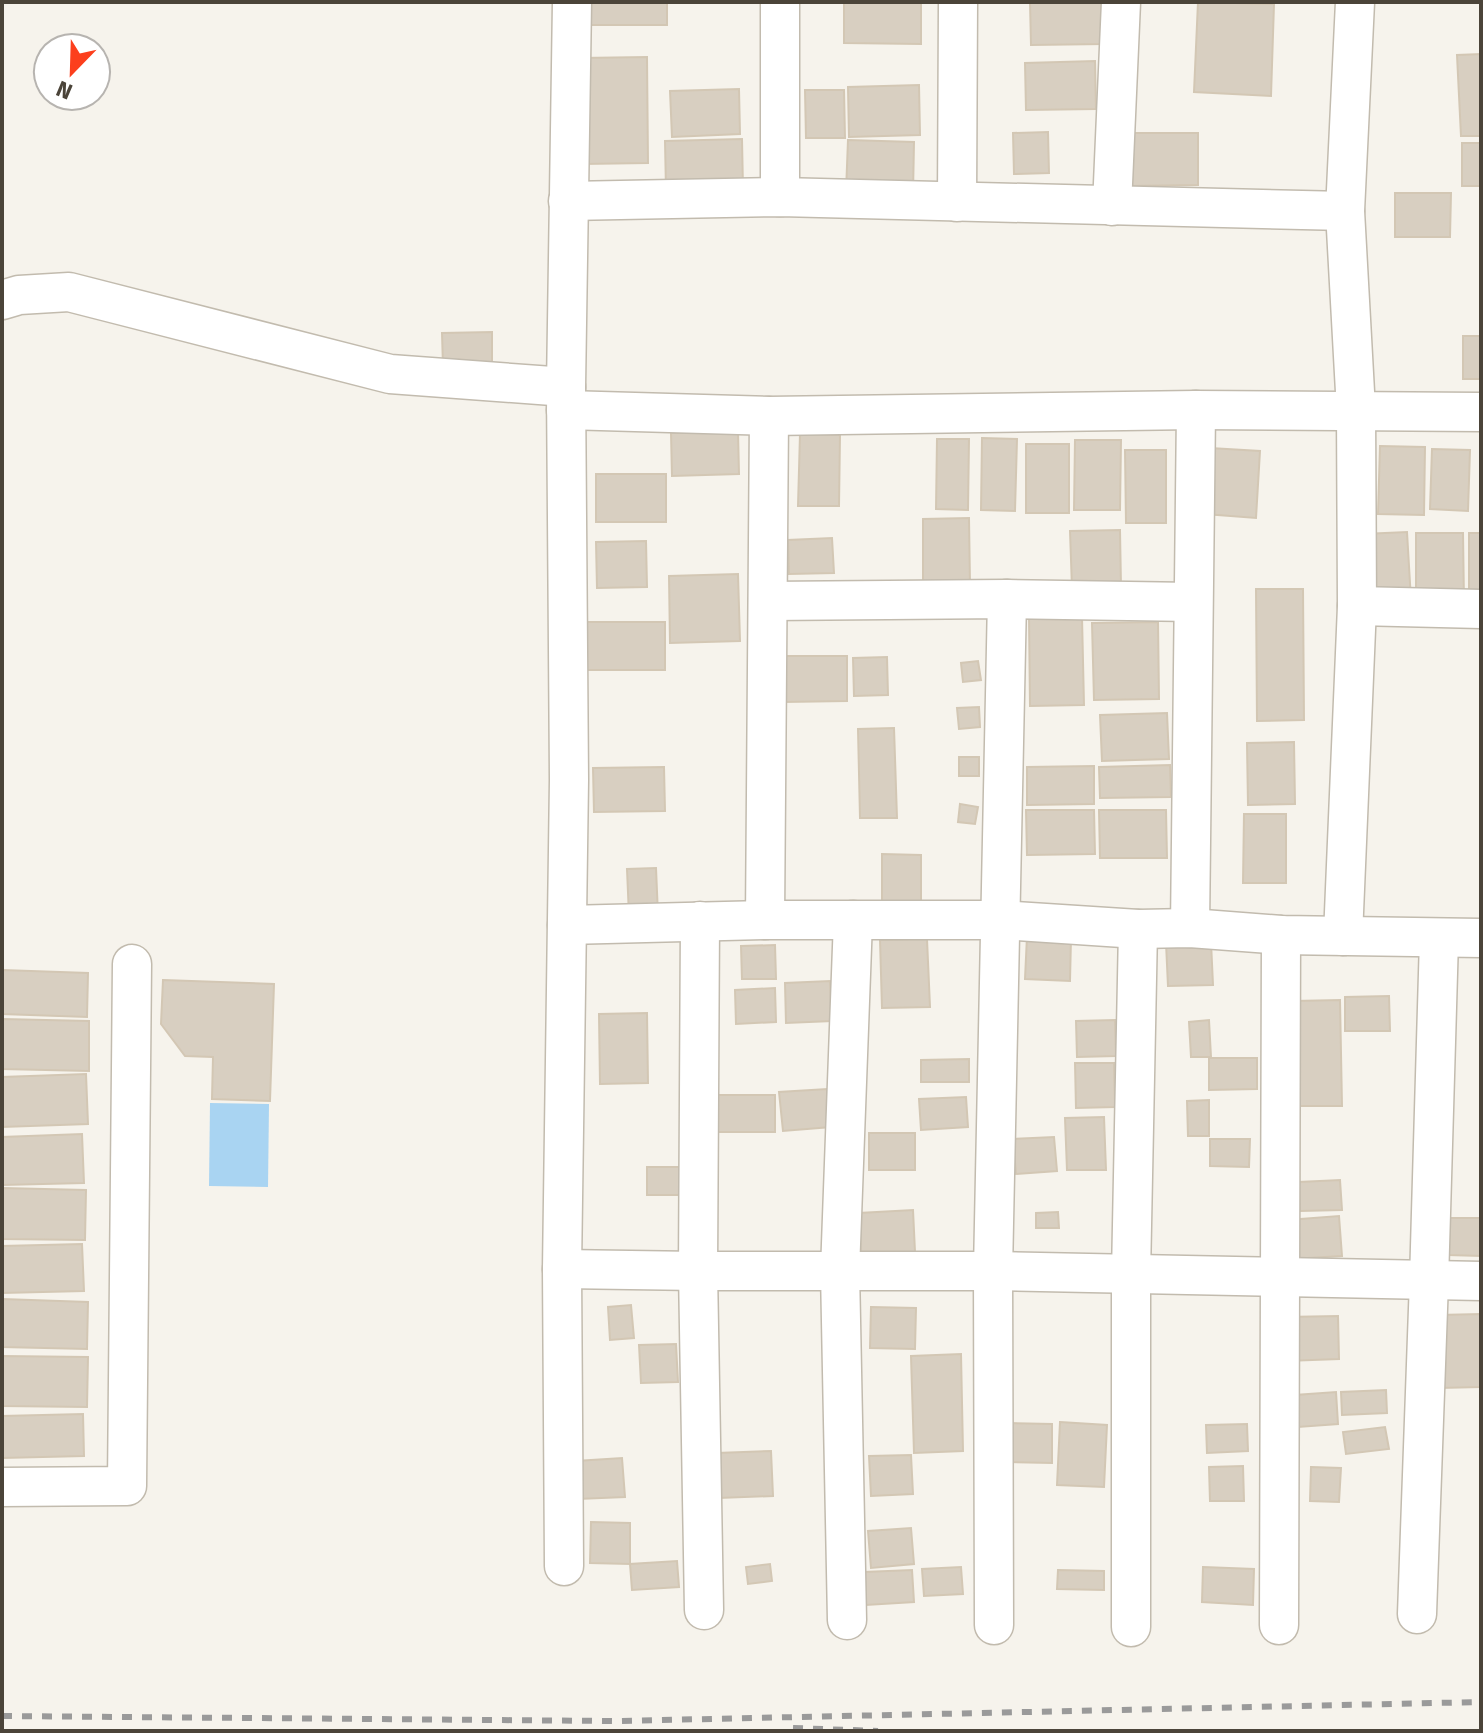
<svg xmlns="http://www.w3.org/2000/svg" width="1483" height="1733" font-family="'Fira Sans',sans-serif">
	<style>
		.water { fill: #a9d4f2 }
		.building { fill: #d8cfc1; stroke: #d3c7b4; stroke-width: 2 }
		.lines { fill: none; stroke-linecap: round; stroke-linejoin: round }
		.minor-casing { stroke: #c2bbae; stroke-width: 41 }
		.minor { stroke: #fff; stroke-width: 38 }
		.rail { stroke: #9a9a9a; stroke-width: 6; stroke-dasharray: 10 10; stroke-linecap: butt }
	</style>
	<rect width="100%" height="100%" fill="#f6f3ec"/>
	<path class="water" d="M210,1103L269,1104L268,1187L209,1186Z"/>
	<g class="building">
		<rect x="591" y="2" width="76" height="23"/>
		<path d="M844,2H921V44L844,43Z"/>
		<path d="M1030,2H1103L1104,44L1031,45Z"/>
		<path d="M1198,2L1274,4L1271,96L1194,92Z"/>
		<path d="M1481,54V136H1461L1457,55Z"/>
		<path d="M647,57L648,163L582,164L581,58Z"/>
		<path d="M1095,61L1096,109L1026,110L1025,63Z"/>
		<path d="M919,85L920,135L849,137L848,87Z"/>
		<path d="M739,89L740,134L672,137L670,91Z"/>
		<path d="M805,90H844L845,138H806Z"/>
		<path d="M1048,132L1049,173L1014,174L1013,133Z"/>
		<path d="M1128,133H1198V185L1129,186Z"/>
		<path d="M742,139L743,189L666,190L665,141Z"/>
		<path d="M848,140L914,142L913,194L846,192Z"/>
		<rect x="1462" y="143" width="19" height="43"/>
		<path d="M1395,193H1451L1450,237H1395Z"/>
		<path d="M492,332V365L443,366L442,333Z"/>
		<rect x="1463" y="336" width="18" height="43"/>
		<path d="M738,431L739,474L672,476L671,433Z"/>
		<path d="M800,434L840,435L839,506H798Z"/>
		<path d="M982,438L1017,439L1015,511L981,510Z"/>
		<path d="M937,439H969L968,510L936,509Z"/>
		<path d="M1075,440H1121L1120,510H1074Z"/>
		<rect x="1026" y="444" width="43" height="69"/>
		<path d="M1380,446L1425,447L1424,515L1378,514Z"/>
		<path d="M1210,448L1260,451L1256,518L1205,514Z"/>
		<path d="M1432,449L1470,450L1468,511L1430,509Z"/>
		<path d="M1125,450H1166V523H1126Z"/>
		<rect x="596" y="474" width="70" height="48"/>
		<path d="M969,518L970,585L923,586V519Z"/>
		<path d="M1120,530L1121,587L1072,588L1070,531Z"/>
		<path d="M1407,532L1411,600L1366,602L1363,534Z"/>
		<path d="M1416,533H1463L1464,602H1416Z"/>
		<rect x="1469" y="533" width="12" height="70"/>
		<path d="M832,538L834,573L789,574L788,540Z"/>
		<path d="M646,541L647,587L597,588L596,542Z"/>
		<path d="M738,574L740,641L670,643L669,576Z"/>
		<path d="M1256,589H1303L1304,720L1257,721Z"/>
		<path d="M1029,617H1082L1084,705L1030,706Z"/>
		<rect x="584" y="622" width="81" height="48"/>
		<path d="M1158,622L1159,699L1094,700L1092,623Z"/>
		<path d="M783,656H847V701L784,702Z"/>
		<path d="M887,657L888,695L854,696L853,658Z"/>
		<path d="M978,661L981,680L963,682L961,663Z"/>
		<path d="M979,707L980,727L959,729L957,708Z"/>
		<path d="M1167,713L1169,759L1102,761L1100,715Z"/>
		<path d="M894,728L897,818H860L858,729Z"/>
		<path d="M1294,742L1295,804L1248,805L1247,743Z"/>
		<rect x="959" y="757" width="20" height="19"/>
		<path d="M1170,765L1171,797L1100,798L1099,767Z"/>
		<path d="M1094,766V804L1027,805V767Z"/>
		<path d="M664,767L665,811L594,812L593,768Z"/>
		<path d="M960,804L978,807L975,824L958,822Z"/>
		<path d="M1026,810H1094L1095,854L1027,855Z"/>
		<path d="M1099,810H1166L1167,858H1100Z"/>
		<path d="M1244,814H1286V883H1243Z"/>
		<path d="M882,854L921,855V902H882Z"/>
		<path d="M656,868L658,915L629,916L627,869Z"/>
		<path d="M1027,936L1071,938L1070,981L1025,979Z"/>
		<path d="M927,939L930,1007L882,1008L880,940Z"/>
		<path d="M1211,942L1213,985L1168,986L1166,943Z"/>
		<path d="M775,945L776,979H742L741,946Z"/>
		<path d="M2,970L88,973L87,1017L2,1014Z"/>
		<path d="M163,980L274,984L270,1101L212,1099L213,1057L185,1056L161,1024Z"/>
		<path d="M830,981L832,1021L786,1023L785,983Z"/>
		<path d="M775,988L776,1022L736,1024L735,990Z"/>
		<path d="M1389,996L1390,1031H1345V997Z"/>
		<path d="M1340,1000L1342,1106H1297L1294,1001Z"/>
		<path d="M647,1013L648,1083L600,1084L599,1014Z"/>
		<path d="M2,1019L89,1021V1071L2,1069Z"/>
		<path d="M1115,1020L1116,1056L1077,1057L1076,1021Z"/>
		<path d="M1209,1020L1211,1057H1191L1189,1022Z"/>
		<path d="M1209,1058H1257V1089L1209,1090Z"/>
		<path d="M969,1059V1082H921V1060Z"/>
		<path d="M1075,1063H1114L1115,1107L1076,1108Z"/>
		<path d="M86,1074L88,1124L2,1127V1077Z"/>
		<path d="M827,1089L831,1127L783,1131L779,1092Z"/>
		<rect x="716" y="1095" width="59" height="37"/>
		<path d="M966,1097L968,1127L921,1130L919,1099Z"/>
		<path d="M1209,1100V1136H1188L1187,1101Z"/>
		<path d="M1104,1117L1106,1170H1067L1065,1118Z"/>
		<rect x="869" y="1133" width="46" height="37"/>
		<path d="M82,1134L84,1183L2,1185V1137Z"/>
		<path d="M1054,1137L1057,1171L1016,1174L1013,1139Z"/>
		<path d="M1210,1139H1250L1249,1167L1210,1166Z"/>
		<path d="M647,1167H680L681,1195H647Z"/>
		<path d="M1340,1180L1342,1210L1300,1211L1299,1182Z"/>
		<path d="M2,1188L86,1190L85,1240L2,1239Z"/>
		<path d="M913,1210L915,1252L861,1255L859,1213Z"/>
		<path d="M1058,1212L1059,1228H1036V1213Z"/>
		<path d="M1339,1216L1342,1256L1291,1259L1288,1220Z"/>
		<path d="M1448,1218H1481V1256L1448,1255Z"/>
		<path d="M82,1244L84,1291L2,1293V1246Z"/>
		<path d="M2,1299L88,1302L87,1349L2,1347Z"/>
		<path d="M631,1305L634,1338L610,1340L608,1307Z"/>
		<path d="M871,1307L916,1308L915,1349L870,1348Z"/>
		<path d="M1481,1314V1387L1439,1388L1438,1315Z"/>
		<path d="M1338,1316L1339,1359L1286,1361L1285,1317Z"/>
		<path d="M676,1344L678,1382L641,1383L639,1345Z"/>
		<path d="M961,1354L963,1451L914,1453L911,1356Z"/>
		<path d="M2,1356L88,1357L87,1407L2,1406Z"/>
		<path d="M1386,1390L1387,1413L1342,1415L1341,1392Z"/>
		<path d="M1336,1392L1338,1424L1298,1427L1295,1395Z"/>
		<path d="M83,1414L84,1456L2,1458V1416Z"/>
		<path d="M1060,1422L1107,1425L1104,1487L1057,1485Z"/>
		<path d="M1008,1423L1052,1424V1463L1008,1462Z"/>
		<path d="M1247,1424L1248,1451L1207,1453L1206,1425Z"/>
		<path d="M1385,1427L1389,1449L1346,1454L1343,1432Z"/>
		<path d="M771,1451L773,1496L719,1498L717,1453Z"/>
		<path d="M911,1455L913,1494L871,1496L869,1456Z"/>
		<path d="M622,1458L625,1497L578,1499L576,1461Z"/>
		<path d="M1243,1466L1244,1501H1210L1209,1467Z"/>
		<path d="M1311,1467L1341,1468L1339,1502L1310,1501Z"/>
		<path d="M591,1522L630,1523V1564L590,1563Z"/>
		<path d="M911,1528L914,1564L871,1568L868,1531Z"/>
		<path d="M677,1561L679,1587L632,1590L630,1564Z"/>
		<path d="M770,1564L772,1581L748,1584L746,1567Z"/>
		<path d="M961,1567L963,1594L924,1596L922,1569Z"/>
		<path d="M1203,1567L1254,1569L1253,1605L1202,1602Z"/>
		<path d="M912,1570L914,1602L866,1605L864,1572Z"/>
		<path d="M1058,1570L1104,1571V1590L1057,1589Z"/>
	</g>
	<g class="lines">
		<g class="minor-casing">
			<g id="minor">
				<path d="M780,2V197"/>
				<path d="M568,201L780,197L1345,211"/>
				<path d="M957,202L958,2"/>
				<path d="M1112,206L1121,2"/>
				<path d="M2,300L19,295L69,292L390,374L566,387"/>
				<path d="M566,410L769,416L1196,410L1481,412"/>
				<path d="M768,601L1007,599L1193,602"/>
				<path d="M1357,606L1481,609"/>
				<path d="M765,920L769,416"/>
				<path d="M700,921L698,1271L704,1610"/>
				<path d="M567,925L765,920H1002L1138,929L1190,928L1281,935L1481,938"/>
				<path d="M1190,928L1196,410"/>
				<path d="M1343,936L1357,606L1356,410L1345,211L1355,2"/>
				<path d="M562,1269L698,1271H993L1481,1281"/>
				<path d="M2,1487L127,1486L132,964"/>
				<path d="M564,1566L562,1269L569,780L566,387L572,2"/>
				<path d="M1417,1614L1429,1281L1439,939"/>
				<path d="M847,1620L840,1271L853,920"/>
				<path d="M994,1625L993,1271L1007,599"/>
				<path d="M1279,1625L1281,935"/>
				<path d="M1131,1627V1275L1138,929"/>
			</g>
		</g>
		<use href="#minor" class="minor"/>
		<g class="rail">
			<path d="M2,1716L617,1721L1481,1702"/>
			<path d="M793,1728L878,1731"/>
		</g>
	</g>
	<rect width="1483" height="1733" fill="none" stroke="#4b4439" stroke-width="8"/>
	<g transform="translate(72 72) rotate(203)"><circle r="38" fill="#ffffff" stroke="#b7b4b0" stroke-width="2"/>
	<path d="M0-6L14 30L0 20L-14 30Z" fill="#fc3f1d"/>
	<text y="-12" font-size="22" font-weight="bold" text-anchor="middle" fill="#4b4439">N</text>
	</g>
</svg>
